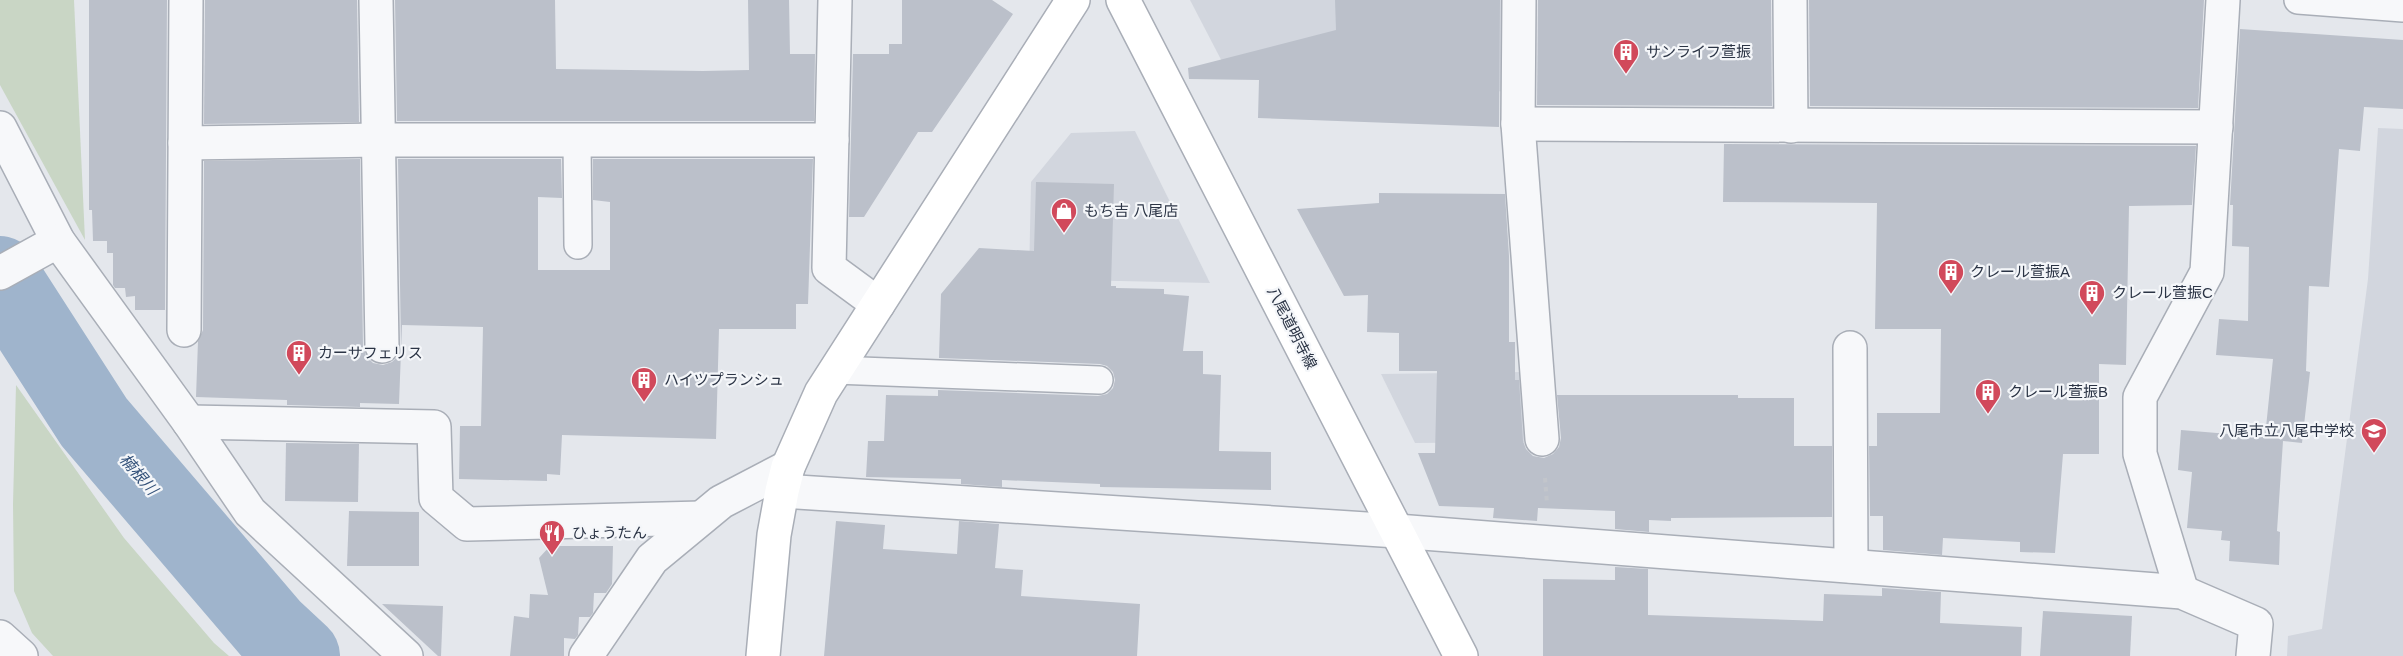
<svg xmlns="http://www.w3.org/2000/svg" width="2403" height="656" font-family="Helvetica,'Noto Sans JP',sans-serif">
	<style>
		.built { fill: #d2d6de }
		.green { fill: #c9d6c5 }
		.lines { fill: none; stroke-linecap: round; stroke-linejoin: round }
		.river { stroke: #9fb4cc; stroke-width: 80 }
		.building { fill: #bbc0ca }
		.lane-casing { stroke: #a9aeb7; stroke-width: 30 }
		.street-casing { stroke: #a9aeb7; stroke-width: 36 }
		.secondary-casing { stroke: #a9aeb7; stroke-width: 36 }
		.path { stroke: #c2c5cb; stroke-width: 4; stroke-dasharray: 4.5 4.5; stroke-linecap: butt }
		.lane { stroke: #f7f8fa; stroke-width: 27 }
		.street { stroke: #f7f8fa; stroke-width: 33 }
		.secondary { stroke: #fff; stroke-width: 33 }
		.labels { text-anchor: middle; stroke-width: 4.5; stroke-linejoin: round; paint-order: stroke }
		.poi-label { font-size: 15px; fill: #2b3445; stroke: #f4f6f9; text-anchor: start }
		.street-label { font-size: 15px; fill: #2b3445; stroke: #f4f6f9 }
		.water-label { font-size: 16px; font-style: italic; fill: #34527a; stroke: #f4f6f9 }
	</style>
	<rect width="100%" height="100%" fill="#e4e7ec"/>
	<g class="built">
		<path d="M1190,0H1512L1511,92L1229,75Z"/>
		<path d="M2378,128L2403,129V656H2287L2288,636L2322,629L2368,279Z"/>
		<path d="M1135,131L1210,283L1029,279L1031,182L1071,133Z"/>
		<path d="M1524,372V442L1415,443L1381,374Z"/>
	</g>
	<g class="green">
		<path d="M0,0H74L85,240L0,85Z"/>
		<path d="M16,385L124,538L214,643L229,656H53L32,633L14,591L13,504Z"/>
	</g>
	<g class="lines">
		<path class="river" d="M0,276L94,422L271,629L300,656"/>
	</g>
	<g class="building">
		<path d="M89,0H167L165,310H135V296L126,297L125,288H115L113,285V253H107V241H93L92,210H89Z"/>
		<path d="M205,0H357L359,122L204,124Z"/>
		<path d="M395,0H555L556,69L703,71L749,70L748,0H789L790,54H815L814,121H397Z"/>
		<path d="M902,0H992L1013,14L932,132H918L864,217H849L853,54H889V44H902Z"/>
		<path d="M1335,0H1500L1499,127L1258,118L1259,80L1189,79L1188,68L1336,30Z"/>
		<path d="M1538,0H1771L1772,106L1537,105Z"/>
		<path d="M1809,0H2204L2198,108L1810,106Z"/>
		<path d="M2240,29L2403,40V109L2364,107L2360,151L2339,149L2329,287L2309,286L2306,371L2310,372L2302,443L2283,441L2277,531L2280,532L2279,565L2229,561L2230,541L2221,540L2222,531L2187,528L2192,472L2178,470L2181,430L2265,437L2273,359L2216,355L2219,319L2248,321L2249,247L2232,246L2233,205H2230Z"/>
		<path d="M1724,144L2196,146L2192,205L2129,206L2126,365L2099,364V454H2063L2055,553L2020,552V542L1943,538L1942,555L1883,550V516H1870L1869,446H1877V413H1940L1941,329H1875L1877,203L1723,202Z"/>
		<path d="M360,159L363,346L366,356L373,363L383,365L392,362L398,356L401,346L398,159H561L562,198L538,197V270H610V202L593,200V159H813L808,304H796V329H719L716,439L562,435L560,475L547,474V481L459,479L460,426H481L483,327L402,325L399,404L360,403V407L287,405V400L196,397L198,341L203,330L204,161Z"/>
		<path d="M1036,182L1114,184L1111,286H1116V288L1164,289V294L1189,296L1183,351H1203V374L1221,375L1219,451L1271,452V490L1100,487V484L1002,480V487L961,484V479L866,477L868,441H884L886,395L938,396V390L1098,396L1107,394L1113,388L1115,380L1113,372L1107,366L1100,364L939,358L941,294L979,248L1034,251Z"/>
		<path d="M1379,193L1505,194L1509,256V342H1515V380H1519L1523,441L1526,449L1533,456L1544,458L1553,454L1559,447L1561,438L1557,395H1738V398H1794V446H1832V517L1671,518V521L1649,520V532L1615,529V511L1538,508L1537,521L1493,518L1494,508L1439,506L1418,453H1435L1437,371H1399V333L1367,332L1368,295L1344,296L1297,209L1379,203Z"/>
		<path d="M286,443L359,444L358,502L285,501Z"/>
		<path d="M349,511L419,512V566H347Z"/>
		<path d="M836,521L885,525L883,549L957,554L959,521L999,524L995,568L1023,570L1021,596L1140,604L1137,656H824Z"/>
		<path d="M550,546H613L612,584L606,593H594L593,613L590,617H579L578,635L575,639L564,638V656H510L514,616L529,618L530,594L548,595L539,558Z"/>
		<path d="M1615,567L1648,569V615L1823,621L1824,594L1882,596V588L1941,592L1940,623L2022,627L2021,656H1543V579L1615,580Z"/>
		<path d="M382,604L443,606L441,656H438Z"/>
		<path d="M2043,611L2132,616L2130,656H2040Z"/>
	</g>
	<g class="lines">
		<g class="lane-casing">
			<g id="lane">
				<path d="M2298,0L2403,8"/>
				<path d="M577,140L578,245"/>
				<path d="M835,370L1099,380"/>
			</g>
		</g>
		<g class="street-casing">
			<g id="street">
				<path d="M376,0L382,346"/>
				<path d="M835,0L829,268L878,304"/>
				<path d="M1519,0L1518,124L1542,439"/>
				<path d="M1790,0L1791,126"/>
				<path d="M1518,124L2216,127"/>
				<path d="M0,128L58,241L189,422L250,512L406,656"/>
				<path d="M185,143L378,140H832"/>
				<path d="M0,273L58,241"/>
				<path d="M184,330L186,0"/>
				<path d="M1850,348L1851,566"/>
				<path d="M189,422L434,427L436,498L467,524L701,518"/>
				<path d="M782,491L1397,531L2182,592L2256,624L2253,656"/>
				<path d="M2182,592L2140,454V397L2207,272L2223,0"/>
				<path d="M0,637L21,656"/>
				<path d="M586,656L652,559L721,502L788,467"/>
			</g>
		</g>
		<g class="secondary-casing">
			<g id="secondary">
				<path d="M1123,0L1461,656"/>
				<path d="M763,656L774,535L782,491L788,467L821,393L1073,0"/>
			</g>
		</g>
		<path class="path" d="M1545,478L1547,504"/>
		<use href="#lane" class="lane"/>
		<use href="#street" class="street"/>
		<use href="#secondary" class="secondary"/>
	</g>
	<defs>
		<g id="building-pin" transform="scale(1.35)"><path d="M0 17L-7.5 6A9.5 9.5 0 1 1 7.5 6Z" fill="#d1495b" stroke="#f4f6f9"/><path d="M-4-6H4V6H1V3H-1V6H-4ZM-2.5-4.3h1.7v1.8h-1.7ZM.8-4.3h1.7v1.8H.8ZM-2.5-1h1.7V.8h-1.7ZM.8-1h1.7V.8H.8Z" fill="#fff"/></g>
		<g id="shop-pin" transform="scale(1.35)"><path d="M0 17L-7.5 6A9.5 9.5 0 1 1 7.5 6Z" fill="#d1495b" stroke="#f4f6f9"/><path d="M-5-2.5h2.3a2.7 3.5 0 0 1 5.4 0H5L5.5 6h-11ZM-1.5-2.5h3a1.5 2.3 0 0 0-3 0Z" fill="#fff"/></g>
		<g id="school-pin" transform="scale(1.35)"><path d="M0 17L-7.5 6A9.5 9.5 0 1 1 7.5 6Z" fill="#d1495b" stroke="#f4f6f9"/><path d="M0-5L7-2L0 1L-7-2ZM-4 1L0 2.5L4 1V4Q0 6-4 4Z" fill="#fff"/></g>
		<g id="restaurant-pin" transform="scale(1.35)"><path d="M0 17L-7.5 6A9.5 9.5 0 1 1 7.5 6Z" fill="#d1495b" stroke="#f4f6f9"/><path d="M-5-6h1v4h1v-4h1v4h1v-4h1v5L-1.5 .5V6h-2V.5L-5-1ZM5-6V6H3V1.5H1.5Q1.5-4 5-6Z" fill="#fff"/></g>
	</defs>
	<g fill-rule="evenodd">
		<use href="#building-pin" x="1626" y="52"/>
		<use href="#shop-pin" x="1064" y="211"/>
		<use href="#building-pin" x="1951" y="272"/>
		<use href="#building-pin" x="2092" y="293"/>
		<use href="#building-pin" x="299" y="353"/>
		<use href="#building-pin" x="644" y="380"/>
		<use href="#building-pin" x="1988" y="392"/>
		<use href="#school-pin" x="2374" y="431"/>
		<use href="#restaurant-pin" x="552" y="533"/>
	</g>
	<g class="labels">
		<g class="poi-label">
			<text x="1646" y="57">サンライフ萱振</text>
			<text x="1084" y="216">もち吉 八尾店</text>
			<text x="1970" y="277">クレール萱振A</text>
			<text x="2112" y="298">クレール萱振C</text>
			<text x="318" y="358">カーサフェリス</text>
			<text x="664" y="385">ハイツプランシュ</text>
			<text x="2008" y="397">クレール萱振B</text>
			<text x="2354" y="436" text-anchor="end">八尾市立八尾中学校</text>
			<text x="572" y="538">ひょうたん</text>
		</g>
		<g class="street-label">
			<text transform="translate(1292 328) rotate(63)" y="5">八尾道明寺線</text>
		</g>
		<g class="water-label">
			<text transform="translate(139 474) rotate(49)" y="6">楠根川</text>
		</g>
	</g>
</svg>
